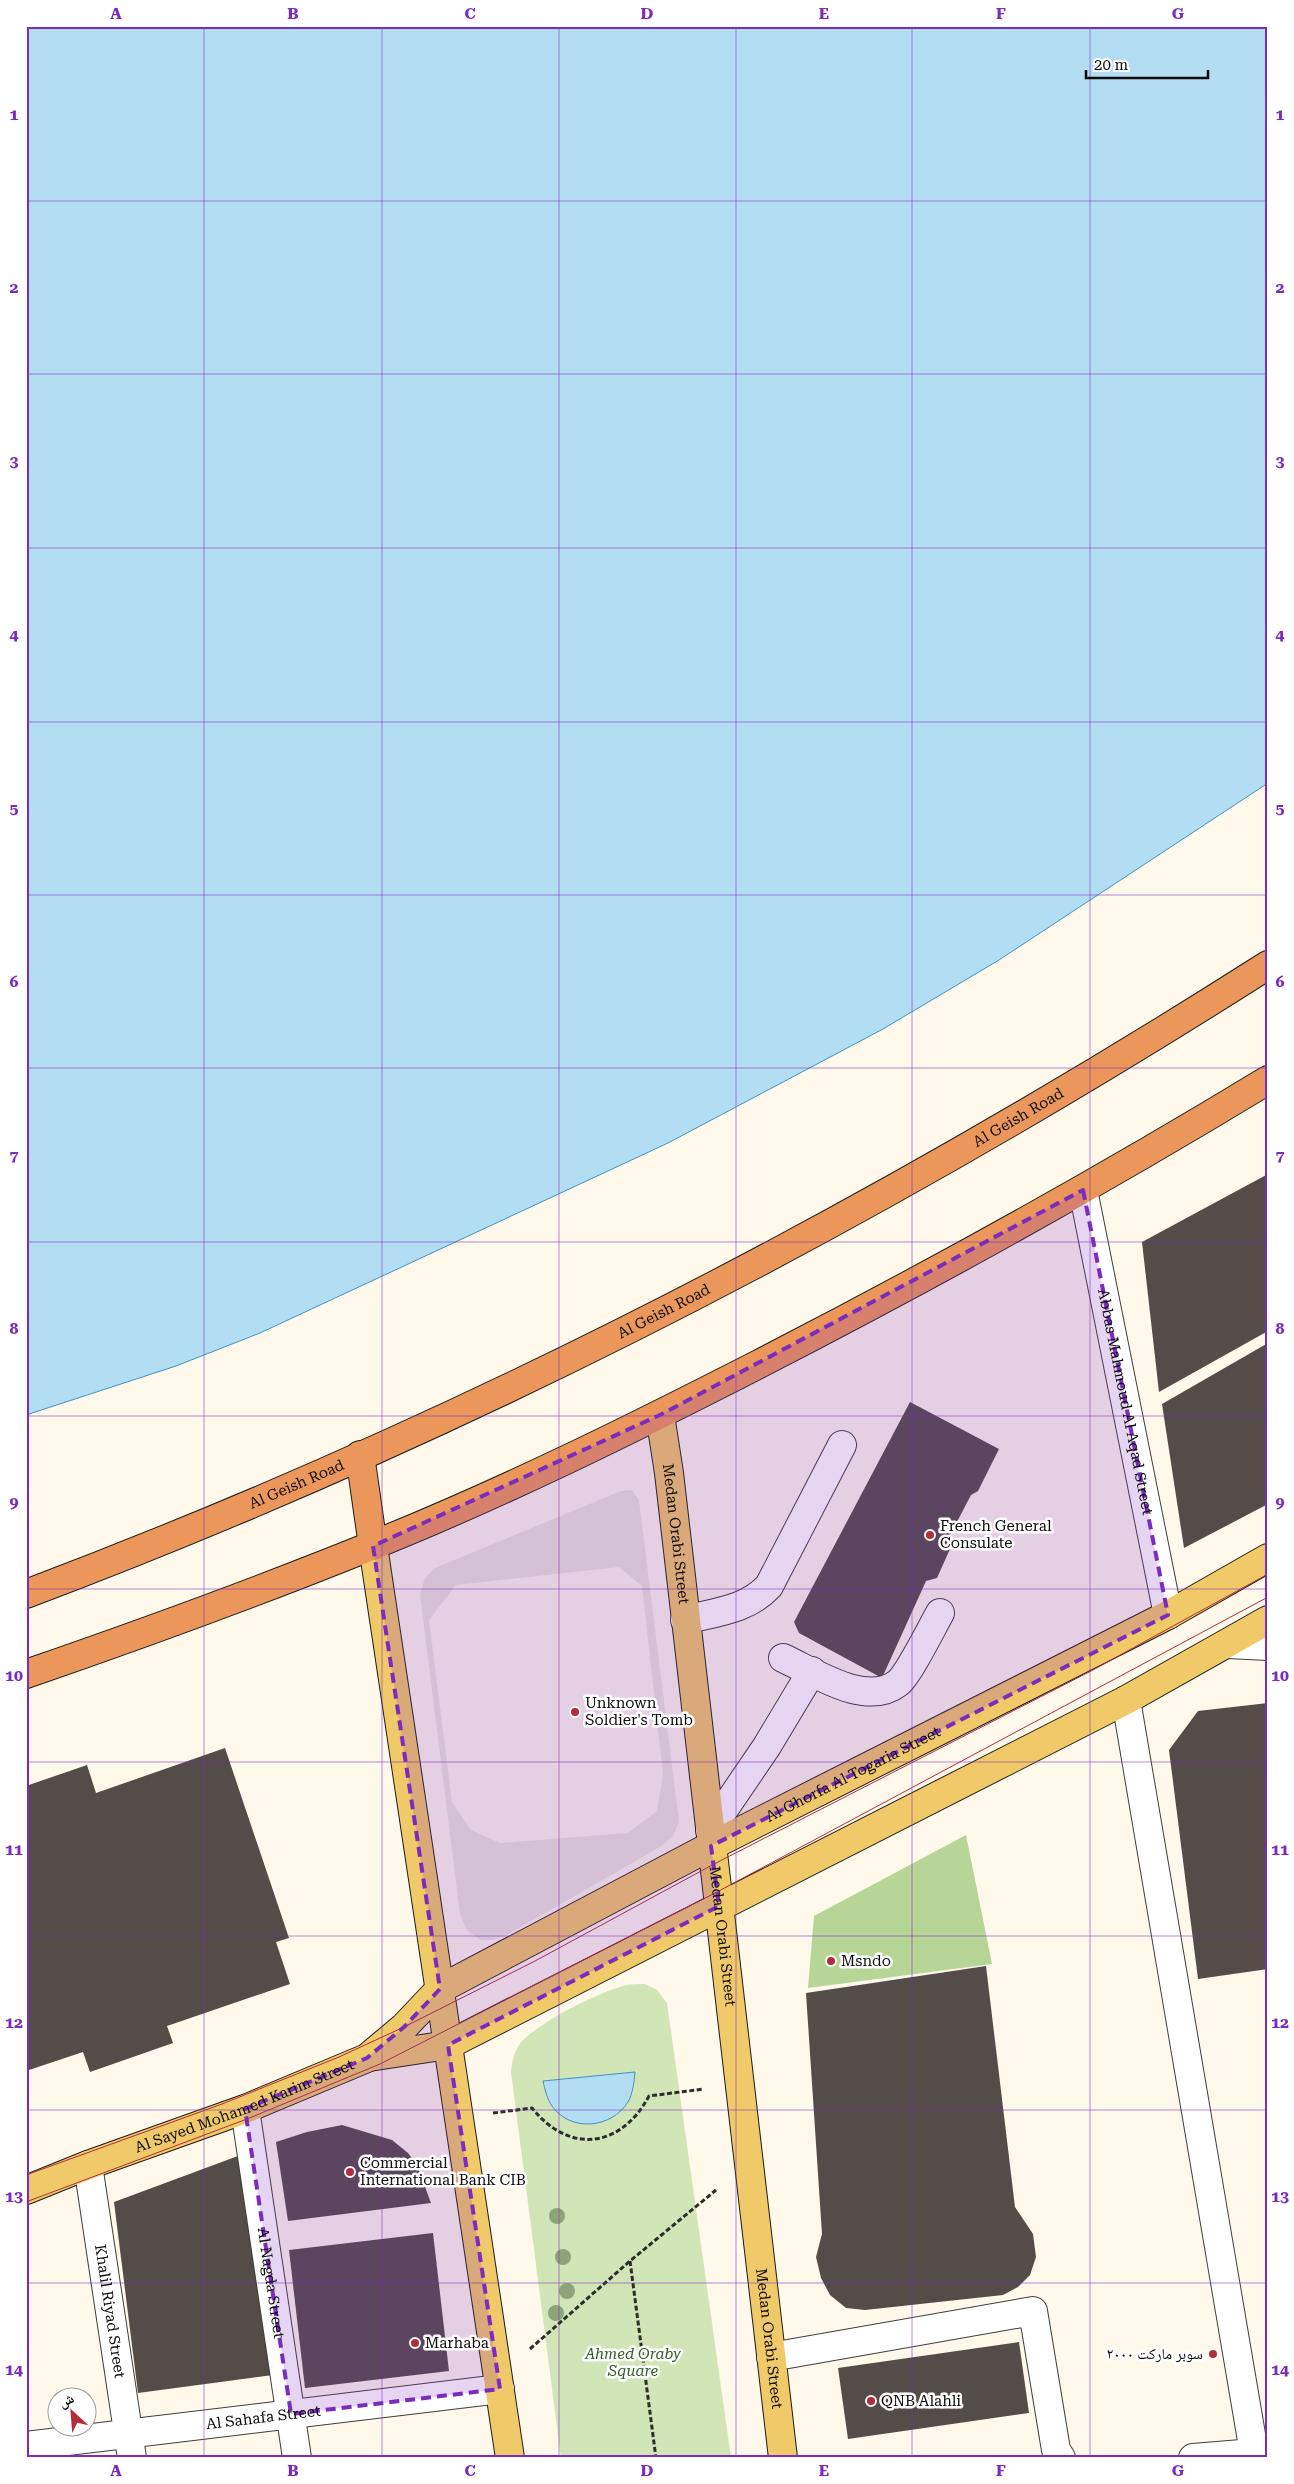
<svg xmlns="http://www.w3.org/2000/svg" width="1294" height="2484" font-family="'Roboto Serif','Noto Naskh Arabic',serif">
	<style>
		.green { fill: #d1e5b7 }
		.forest { fill: #b6d597 }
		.plaza { fill: #ece7db; fill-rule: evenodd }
		.water { fill: #b3ddf2; stroke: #3e94c4 }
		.building { fill: #534c48 }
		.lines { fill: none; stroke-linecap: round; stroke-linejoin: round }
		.minor-casing { stroke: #3e3e3e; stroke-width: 30 }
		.major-casing { stroke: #1c1c1c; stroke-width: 30 }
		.highway-casing { stroke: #1c1c1c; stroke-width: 30 }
		.path { stroke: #2d2d2d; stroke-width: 3; stroke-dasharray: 5 2.5; stroke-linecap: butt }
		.minor { stroke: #fff; stroke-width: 28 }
		.major { stroke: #f0c968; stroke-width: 28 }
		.highway { stroke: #eb975b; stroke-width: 28 }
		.tram { stroke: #b22d39; stroke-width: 1 }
		.tree { fill: #8da47b }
		.marked { fill: #7b2cbf; fill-opacity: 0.2; stroke: #7b2cbf; stroke-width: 4; stroke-dasharray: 10 6; stroke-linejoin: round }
		.grid { fill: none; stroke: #7b2cbf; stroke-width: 1; stroke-opacity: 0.55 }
		.poi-dot { fill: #b22d39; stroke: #fff; stroke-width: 2 }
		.labels { text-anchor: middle; stroke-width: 5; stroke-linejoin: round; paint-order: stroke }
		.street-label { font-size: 15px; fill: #0b0b0b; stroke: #fff }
		.poi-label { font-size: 15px; fill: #0b0b0b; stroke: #fff; text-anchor: start }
		.park-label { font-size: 15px; font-style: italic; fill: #305e20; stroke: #fff }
		.neatline { fill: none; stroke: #7b2cbf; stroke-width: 2 }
		.grid-label { font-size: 16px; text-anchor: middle; font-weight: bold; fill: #7b2cbf }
	</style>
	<rect width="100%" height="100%" fill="#fef9eb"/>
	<path class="green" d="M645,1984L657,1990L667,2003L731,2458H561L511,2072C512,2061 515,2048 523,2040C547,2018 595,1994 626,1985C632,1984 639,1984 645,1984Z"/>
	<path class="forest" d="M966,1835L992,1964L808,1988L814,1916Z"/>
	<path class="plaza" d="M632,1490L639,1500L679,1822L673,1836L660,1847L505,1936L493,1940H480L467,1930L460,1914L420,1594L425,1578L435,1568L621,1491ZM619,1567L642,1586L663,1774L657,1811L628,1833L500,1843L471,1830L452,1802L429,1620L456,1585Z"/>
	<g class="water">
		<path d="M26,26H1268V783L999,960L883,1029L668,1143L260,1333L176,1366L26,1415Z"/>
		<path d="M635,2072C634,2082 633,2093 628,2102C612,2128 571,2133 552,2106C547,2099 545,2090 543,2081Z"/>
	</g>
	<g class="building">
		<path d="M1268,1174V1331L1159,1392L1142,1242Z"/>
		<path d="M1268,1343V1504L1184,1548L1162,1404Z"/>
		<path d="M910,1402L999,1449L978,1491L971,1495L947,1541L950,1549L937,1578L926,1581L882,1678L799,1633L794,1622Z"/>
		<path d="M1268,1703V1969L1198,1979L1169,1750L1198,1711Z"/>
		<path d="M225,1748L289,1938L276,1942L290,1984L167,2026L173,2043L90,2072L83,2052L26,2071V1786L87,1765L96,1793Z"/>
		<path d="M986,1966L1015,2207L1033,2234L1036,2257L1030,2275L1018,2287L1003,2295L865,2310L846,2308L830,2295L821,2278L816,2257L822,2234L806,1993Z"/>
		<path d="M342,2125L392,2140L408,2153L417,2165L431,2203L288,2221L276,2142L307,2132Z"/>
		<path d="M246,2153L273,2375L138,2393L114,2202Z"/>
		<path d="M433,2233L449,2371L305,2388L289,2250Z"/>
		<path d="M1019,2342L1029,2413L848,2439L838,2368Z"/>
	</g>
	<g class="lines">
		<g class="minor-casing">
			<g id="minor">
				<path id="s1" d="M1083,1190L1168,1615"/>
				<path d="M685,1620C716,1612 747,1610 769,1586L842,1445"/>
				<path d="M1228,1644L1268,1646"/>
				<path d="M783,1658C814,1672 866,1708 898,1683C909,1674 932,1627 940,1613"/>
				<path d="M1126,1700L1255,2458"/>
				<path d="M710,1830L767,1746L812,1671"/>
				<path id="s2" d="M245,2109L297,2458"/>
				<path id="s3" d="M88,2165L132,2458"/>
				<path d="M771,2357L1033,2311L1056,2450L1061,2458"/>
				<path id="s4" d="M26,2446L500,2389"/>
				<path d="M1193,2458L1254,2453"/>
			</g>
		</g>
		<g class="major-casing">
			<g id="major">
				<path id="s5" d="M660,1415L669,1473L783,2458"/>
				<path d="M373,1546L510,2458"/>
				<path d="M369,2057L448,2045L1126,1700L1268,1620"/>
				<path id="s6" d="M26,2190L88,2165L245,2109L367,2058L404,2027L440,1989L711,1846L1168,1615L1268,1558"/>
			</g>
		</g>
		<g class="highway-casing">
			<g id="highway">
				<path d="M360,1455L373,1546"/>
				<path id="s7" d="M26,1594C461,1430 876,1215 1268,965"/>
				<path d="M26,1674C142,1634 257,1592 371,1546C503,1493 632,1429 759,1364C932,1275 1102,1181 1268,1080"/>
			</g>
		</g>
		<g class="path">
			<path d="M493,2113L532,2108C570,2155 621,2148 649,2096L704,2089"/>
			<path d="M630,2261L656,2458"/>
			<path d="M530,2349L630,2261L716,2190"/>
		</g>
		<use href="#minor" class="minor"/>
		<use href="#major" class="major"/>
		<use href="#highway" class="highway"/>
		<g class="tram">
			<path d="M26,2175L222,2104L339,2057L404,2027L535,1961L714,1864L1091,1671L1268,1574"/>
			<path d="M26,2202L247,2119L380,2064L717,1892L1268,1597"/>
		</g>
	</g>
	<g class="tree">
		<circle cx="557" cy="2216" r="8"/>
		<circle cx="563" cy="2257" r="8"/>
		<circle cx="567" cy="2291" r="8"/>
		<circle cx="556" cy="2313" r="8"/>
	</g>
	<path class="marked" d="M1083,1190L1168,1615L711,1846L719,1906L448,2045L500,2389L291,2414L245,2109L367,2058L404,2027L440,1989L373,1546L660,1415Z"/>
	<path class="grid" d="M204,26V2458M382,26V2458M559,26V2458M736,26V2458M912,26V2458M1090,26V2458M26,201H1268M26,374H1268M26,548H1268M26,722H1268M26,895H1268M26,1068H1268M26,1242H1268M26,1416H1268M26,1589H1268M26,1762H1268M26,1936H1268M26,2110H1268M26,2283H1268"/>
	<g class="poi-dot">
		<circle cx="930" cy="1535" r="5"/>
		<circle cx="575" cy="1712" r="5"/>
		<circle cx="831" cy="1961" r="5"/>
		<circle cx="350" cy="2172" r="5"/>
		<circle cx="415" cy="2343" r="5"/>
		<circle cx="1213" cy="2354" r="5"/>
		<circle cx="871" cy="2401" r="5"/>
	</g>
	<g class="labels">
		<g class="street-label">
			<text dy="5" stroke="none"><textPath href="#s7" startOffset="1102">Al Geish Road</textPath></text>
			<text dy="5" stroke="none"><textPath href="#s7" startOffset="698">Al Geish Road</textPath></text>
			<text dy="5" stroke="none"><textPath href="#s1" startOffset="216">Abbas Mahmoud Al Aqad Street</textPath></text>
			<text dy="5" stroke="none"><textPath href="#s7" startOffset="292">Al Geish Road</textPath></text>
			<text dy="5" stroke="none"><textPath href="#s5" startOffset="120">Medan Orabi Street</textPath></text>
			<text dy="5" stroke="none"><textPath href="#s6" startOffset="932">Al Ghorfa Al Togaria Street</textPath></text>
			<text dy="5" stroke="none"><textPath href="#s5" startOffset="525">Medan Orabi Street</textPath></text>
			<text dy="5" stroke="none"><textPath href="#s6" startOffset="234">Al Sayed Mohamed Karim Street</textPath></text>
			<text dy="5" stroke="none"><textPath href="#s2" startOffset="176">Al Nagda Street</textPath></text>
			<text dy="5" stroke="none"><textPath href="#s3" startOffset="148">Khalil Riyad Street</textPath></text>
			<text dy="5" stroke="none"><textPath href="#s5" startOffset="930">Medan Orabi Street</textPath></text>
			<text dy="5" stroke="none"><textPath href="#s4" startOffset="239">Al Sahafa Street</textPath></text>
		</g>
		<g class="poi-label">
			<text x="940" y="1531">French General<tspan x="940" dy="17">Consulate</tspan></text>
			<text x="585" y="1708">Unknown<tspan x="585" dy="17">Soldier's Tomb</tspan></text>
			<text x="841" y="1966">Msndo</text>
			<text x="360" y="2168">Commercial<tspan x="360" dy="17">International Bank CIB</tspan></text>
			<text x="425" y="2348">Marhaba</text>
			<text x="1203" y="2359" text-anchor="end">سوبر ماركت ٢٠٠٠</text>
			<text x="881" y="2406">QNB Alahli</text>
		</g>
		<g class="park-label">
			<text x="633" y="2359">Ahmed Oraby<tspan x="633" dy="17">Square</tspan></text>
		</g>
	</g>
	<rect width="1294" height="2484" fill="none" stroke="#ffffff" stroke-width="55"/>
	<g transform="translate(72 2412) rotate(334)"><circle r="24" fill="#ffffff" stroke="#9d9d9d"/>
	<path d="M0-4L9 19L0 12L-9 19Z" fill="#b22d39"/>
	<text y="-8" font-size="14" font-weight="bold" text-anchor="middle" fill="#0b0b0b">ش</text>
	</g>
	<path d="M1086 70v8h122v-8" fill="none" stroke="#0b0b0b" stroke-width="2.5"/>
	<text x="1094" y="70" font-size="15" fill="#0b0b0b" stroke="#ffffff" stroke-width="4" paint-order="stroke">20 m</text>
	<rect x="28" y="28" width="1238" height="2428" class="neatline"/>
	<g class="grid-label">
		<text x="116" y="19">A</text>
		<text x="293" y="19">B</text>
		<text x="470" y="19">C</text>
		<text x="647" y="19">D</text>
		<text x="824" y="19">E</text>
		<text x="1001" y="19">F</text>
		<text x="1178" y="19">G</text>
		<text x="14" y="120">1</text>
		<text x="1280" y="120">1</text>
		<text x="14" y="293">2</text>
		<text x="1280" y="293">2</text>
		<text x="14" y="467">3</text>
		<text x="1280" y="467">3</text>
		<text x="14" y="640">4</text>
		<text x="1280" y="640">4</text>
		<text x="14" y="814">5</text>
		<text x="1280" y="814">5</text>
		<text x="14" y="987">6</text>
		<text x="1280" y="987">6</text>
		<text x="14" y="1161">7</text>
		<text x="1280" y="1161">7</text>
		<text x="14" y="1334">8</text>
		<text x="1280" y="1334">8</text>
		<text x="14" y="1508">9</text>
		<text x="1280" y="1508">9</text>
		<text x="14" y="1681">10</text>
		<text x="1280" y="1681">10</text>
		<text x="14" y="1855">11</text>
		<text x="1280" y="1855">11</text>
		<text x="14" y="2028">12</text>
		<text x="1280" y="2028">12</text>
		<text x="14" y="2202">13</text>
		<text x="1280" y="2202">13</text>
		<text x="14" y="2375">14</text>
		<text x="1280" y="2375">14</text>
		<text x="116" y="2476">A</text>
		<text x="293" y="2476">B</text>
		<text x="470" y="2476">C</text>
		<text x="647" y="2476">D</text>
		<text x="824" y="2476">E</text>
		<text x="1001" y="2476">F</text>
		<text x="1178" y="2476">G</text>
	</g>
</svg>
